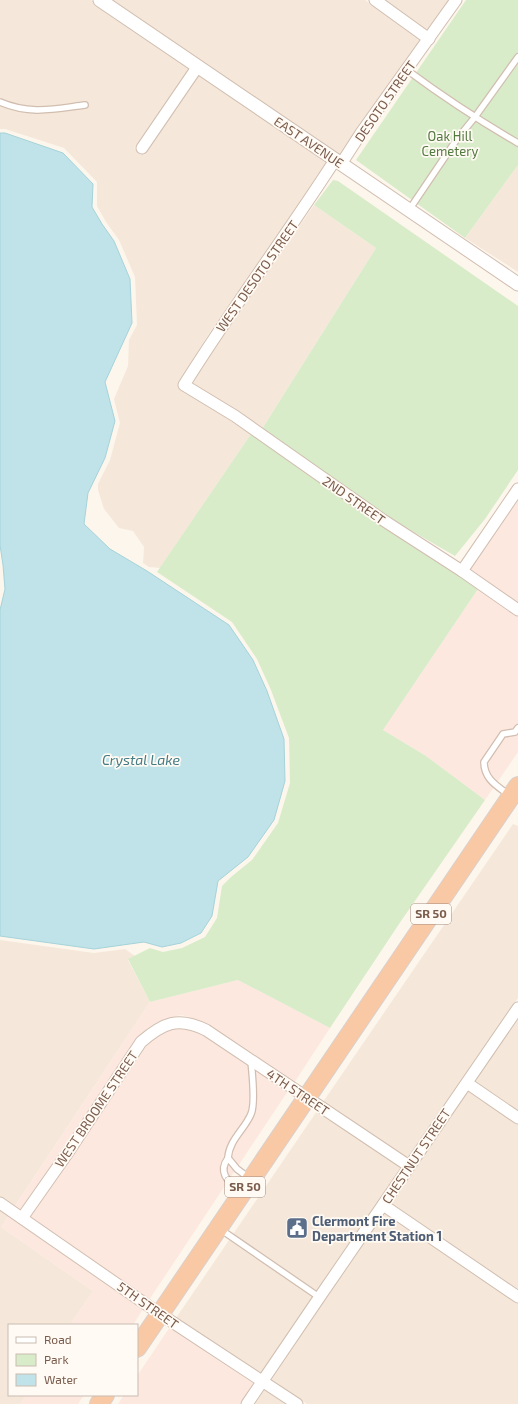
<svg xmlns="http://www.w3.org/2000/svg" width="518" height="1404" font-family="'Exo 2',sans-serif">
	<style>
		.residential { fill: #f5e8da }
		.commercial { fill: #fde8e0 }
		.green { fill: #d8ecc9 }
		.water { fill: #bfe3e8; stroke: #a5d3da }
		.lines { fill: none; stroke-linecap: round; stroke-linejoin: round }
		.service-casing { stroke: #d1beb0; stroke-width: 8 }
		.minor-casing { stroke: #d1beb0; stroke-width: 13 }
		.tertiary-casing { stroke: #d1beb0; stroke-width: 15 }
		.trunk-casing { stroke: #dad1cd; stroke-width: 20 }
		.service { stroke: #fff; stroke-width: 5.5 }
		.minor { stroke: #fff; stroke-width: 11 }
		.tertiary { stroke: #fff; stroke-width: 13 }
		.trunk { stroke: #f9c8a4; stroke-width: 18 }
		.labels { text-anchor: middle; stroke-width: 3.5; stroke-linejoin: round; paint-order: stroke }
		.shield { fill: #fffaf3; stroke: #a28b7f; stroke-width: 1 }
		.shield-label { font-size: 12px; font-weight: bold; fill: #7a5c4d }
		.street-label { font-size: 13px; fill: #7a5c4d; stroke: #fffaf3 }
		.park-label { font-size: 13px; fill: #537a41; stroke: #fffaf3 }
		.service-label { font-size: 13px; font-weight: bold; fill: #4e5e75; stroke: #fffaf3; text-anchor: start }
		.water-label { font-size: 14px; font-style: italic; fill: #437c86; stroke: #fffaf3 }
	</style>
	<rect width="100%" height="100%" fill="#fdf6ec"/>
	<g class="residential">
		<path d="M0,0H91L190,67L134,148L144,155L200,74L327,161L299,205L210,332L179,381L181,389L251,434L160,568L149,567L143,563L144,547L133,531L119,528L104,509L98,490V484L110,460L120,423L114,399L128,366L129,340L137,325L135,277L119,240L106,222L97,206V182L64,148L5,129H0Z"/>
		<path d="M110,0H365L421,39L357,130L339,156Z"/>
		<path d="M384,0H449L427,31Z"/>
		<path d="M518,165V272L465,238Z"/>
		<path d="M314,205L376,248L262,429L191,383L220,339Z"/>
		<path d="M513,824L518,826V998L407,1158L323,1102Z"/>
		<path d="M0,940L94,953L125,949L135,956L128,960L150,1002L15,1206L0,1197Z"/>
		<path d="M518,1019V1111L475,1082Z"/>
		<path d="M469,1090L518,1124V1291L391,1204Z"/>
		<path d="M317,1111L402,1167L261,1373L176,1318Z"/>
		<path d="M0,1209L9,1215L1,1227L93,1291L70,1325H9V1395H26L20,1404H0Z"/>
		<path d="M385,1212L518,1303V1404H307L271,1380Z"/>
		<path d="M265,1389L288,1404H255Z"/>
	</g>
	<g class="commercial">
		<path d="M518,500V604L470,570Z"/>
		<path d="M478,589L518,616V752L485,800L426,756L383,730Z"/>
		<path d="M238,980L330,1028L294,1083L209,1025L199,1020L190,1018V1017L181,1015L162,1020L149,1027L136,1039L64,1148L20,1210L15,1206L150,1002Z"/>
		<path d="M185,1027L203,1034L288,1091L149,1300L30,1217L74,1155L145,1046L157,1036L168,1030Z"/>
		<path d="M9,1215L143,1309L133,1325H70L93,1291L1,1227Z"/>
		<path d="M170,1327L255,1383L240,1404H118L124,1395H137V1376Z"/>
		<path d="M26,1395H84L78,1404H20Z"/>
	</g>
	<g class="green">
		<path d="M466,0H518V165L465,238L356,160Z"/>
		<path d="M333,180L338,181L518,306V470L485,519L455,556L386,516L262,429L376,248L314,205Z"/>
		<path d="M251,434L380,524L478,589L383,730L426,756L485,800L401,921L330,1028L238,980L150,1002L128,959L150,948L163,952L182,948L205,937L217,918L222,886L231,877L252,860L278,823L290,783L289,738L271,690L257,659L232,622L157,572Z"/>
	</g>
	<path class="water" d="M0,133H5L63,153L93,184L92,207L102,224L114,241L130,279L132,323L105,382L115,421L105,458L88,493L84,524L110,549L147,571L229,625L253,660L267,691L284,739L285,781L274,820L248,857L218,881L212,916L201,933L181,943L162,947L144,942L94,949L0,936V610L5,589L3,565L0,545Z"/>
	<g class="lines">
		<g class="service-casing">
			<g id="service">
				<path d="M407,70C442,96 480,121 518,143"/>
				<path d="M0,102C30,115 54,109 85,105"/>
				<path d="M409,210L457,139L475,117L518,57"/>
				<path d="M509,795C497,786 484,779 484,762L503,734L515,732L518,728"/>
				<path d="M228,1158C229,1140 245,1129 251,1114C256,1103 252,1073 251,1061"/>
				<path d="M240,1192C229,1182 217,1173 228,1158L237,1169L249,1178"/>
				<path d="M220,1229L319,1297"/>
			</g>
		</g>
		<g class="minor-casing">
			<g id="minor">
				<path d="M375,0L429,39"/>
				<path d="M142,148L198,66"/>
				<path d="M335,160C286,236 232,308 184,385L235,416L383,520L462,571L518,610"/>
				<path d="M341,164L361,133L456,0"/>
				<path d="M462,571L518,489"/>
				<path d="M467,1083L518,1118"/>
				<path d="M0,1203L160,1314L297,1404"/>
				<path d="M383,1205L518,1297"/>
				<path d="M22,1218L69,1151L141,1042C163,1023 178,1016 206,1030L409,1166"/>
				<path d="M247,1404L321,1295L518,1008"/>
			</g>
		</g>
		<g class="tertiary-casing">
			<path id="tertiary" d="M100,0L518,284"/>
		</g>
		<g class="trunk-casing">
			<g id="trunk">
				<path d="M137,1348L518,786"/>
				<path d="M99,1404L105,1395"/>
			</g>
		</g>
		<use href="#service" class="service"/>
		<use href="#minor" class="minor"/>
		<use href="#tertiary" class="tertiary"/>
		<use href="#trunk" class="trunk"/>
	</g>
	<defs>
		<g id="civic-square" transform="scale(1.15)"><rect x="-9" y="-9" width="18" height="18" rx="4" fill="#5c6f8a" stroke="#fffaf3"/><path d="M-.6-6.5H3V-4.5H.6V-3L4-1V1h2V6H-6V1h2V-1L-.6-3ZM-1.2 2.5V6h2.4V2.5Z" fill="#fff"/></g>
	</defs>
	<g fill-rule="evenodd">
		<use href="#civic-square" x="297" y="1228"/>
	</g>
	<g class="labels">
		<g class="shield">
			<rect x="411" y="904" width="40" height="20" rx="3"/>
			<rect x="225" y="1177" width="40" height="20" rx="3"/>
		</g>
		<g class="shield-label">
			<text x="431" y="918">SR 50</text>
			<text x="245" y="1191">SR 50</text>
		</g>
		<g class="street-label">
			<text transform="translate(385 101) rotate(-55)" y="5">DESOTO STREET</text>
			<text transform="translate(309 142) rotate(34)" y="5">EAST AVENUE</text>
			<text transform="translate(257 276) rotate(-55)" y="5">WEST DESOTO STREET</text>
			<text transform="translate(354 500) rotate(35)" y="5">2ND STREET</text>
			<text transform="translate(298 1092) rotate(34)" y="5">4TH STREET</text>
			<text transform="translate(96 1109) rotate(-56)" y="5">WEST BROOME STREET</text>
			<text transform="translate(416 1156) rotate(-56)" y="5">CHESTNUT STREET</text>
			<text transform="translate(148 1305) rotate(35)" y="5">5TH STREET</text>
		</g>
		<g class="park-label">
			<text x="450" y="141">Oak Hill<tspan x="450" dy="15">Cemetery</tspan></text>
		</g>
		<g class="service-label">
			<text x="312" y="1226">Clermont Fire<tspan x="312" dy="15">Department Station 1</tspan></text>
		</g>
		<g class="water-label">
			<text x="141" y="765">Crystal Lake</text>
		</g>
	</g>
	<rect x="8" y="1324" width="130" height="72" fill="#fffaf3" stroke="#cabbb1"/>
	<rect x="16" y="1337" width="20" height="6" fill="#ffffff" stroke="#cabbb1"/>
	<text x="44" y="1344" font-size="12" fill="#7a5c4d">Road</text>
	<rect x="16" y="1354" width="20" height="12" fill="#d8ecc9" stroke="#cabbb1"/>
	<text x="44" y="1364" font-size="12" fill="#7a5c4d">Park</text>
	<rect x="16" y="1374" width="20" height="12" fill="#bfe3e8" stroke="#cabbb1"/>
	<text x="44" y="1384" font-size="12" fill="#7a5c4d">Water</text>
</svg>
